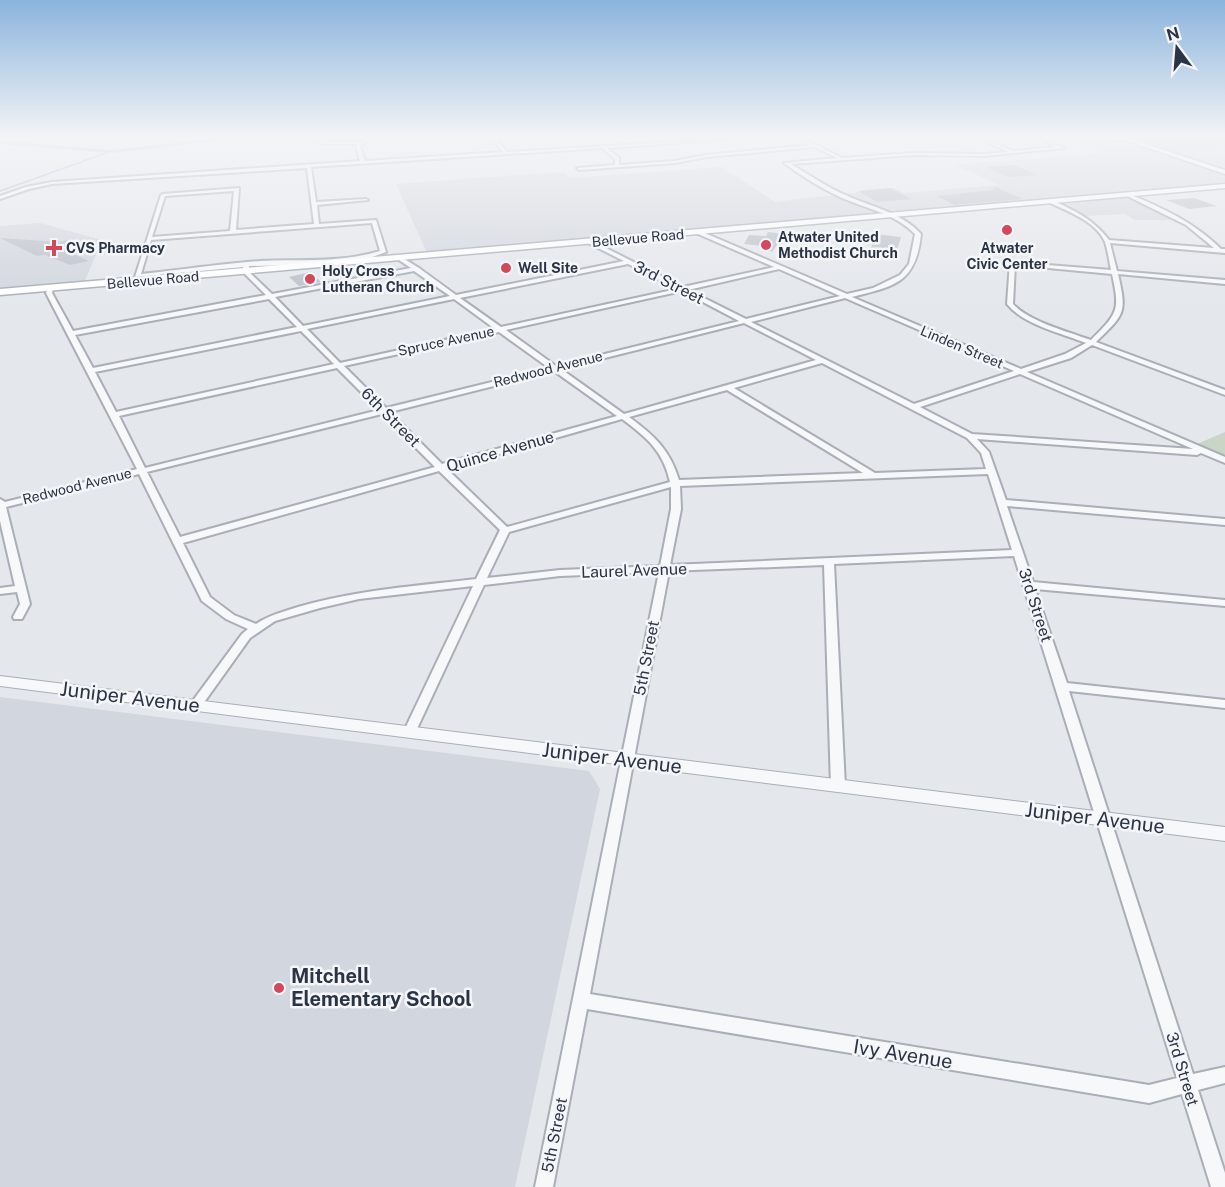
<svg xmlns="http://www.w3.org/2000/svg" width="1225" height="1187" font-family="'Public Sans',sans-serif">
	<style>
		.built { fill: #d2d6de }
		.green { fill: #c9d6c5 }
		.water { fill: #9fb4cc }
		.lines { fill: none; stroke-linecap: round; stroke-linejoin: round }
		.stream { stroke: #9fb4cc; stroke-width: 1.5 }
		.building { fill: #bbc0ca }
		.minor-casing { stroke: #a9aeb7; stroke-width: 4 }
		.tertiary-casing { stroke: #a9aeb7; stroke-width: 2 }
		.secondary-casing { stroke: #a9aeb7; stroke-width: 3 }
		.minor { fill: #f7f8fa; fill-rule: evenodd }
		.tertiary { fill: #f7f8fa; fill-rule: evenodd }
		.secondary { fill: #fff; fill-rule: evenodd }
		.poi-dot { fill: #d1495b; stroke: #f4f6f9; stroke-width: 2 }
		.labels { text-anchor: middle; stroke-width: 5; stroke-linejoin: round; paint-order: stroke }
		.far-poi-label { font-size: 14px; font-weight: bold; fill: #2b3445; stroke: #f4f6f9; text-anchor: start }
		.far-street-label { font-size: 14px; fill: #2b3445; stroke: #f4f6f9 }
		.street-label { font-size: 16px; fill: #2b3445; stroke: #f4f6f9 }
		.near-street-label { font-size: 20px; fill: #2b3445; stroke: #f4f6f9 }
		.near-poi-label { font-size: 20px; font-weight: bold; fill: #2b3445; stroke: #f4f6f9; text-anchor: start }
	</style>
	<rect width="100%" height="100%" fill="#e4e7ec"/>
	<g class="built">
		<path d="M1127,138H1225V169Z"/>
		<path d="M1073,141H1125L1225,174V184L427,253L396,184L564,172L570,178L722,167L775,202L893,188L904,193L1000,185L955,165L1106,153Z"/>
		<path d="M1125,198L1177,220H1135L1125,214L1085,216L1062,204Z"/>
		<path d="M40,223L102,240L84,283L0,291V226Z"/>
		<path d="M0,697L589,771L600,789L515,1187H0Z"/>
	</g>
	<path class="green" d="M1225,432V456L1197,444Z"/>
	<path class="water" d="M219,138H240L112,153L0,144V141L112,150Z"/>
	<g class="lines">
		<g class="stream">
			<path d="M75,150L83,138"/>
			<path d="M0,191L109,152"/>
		</g>
	</g>
	<g class="building">
		<path d="M1166,138H1225V146L1172,150L1139,140Z"/>
		<path d="M1014,165L1037,175L1009,177L986,167Z"/>
		<path d="M995,187L1023,199L954,205L937,196L993,190Z"/>
		<path d="M891,188L911,199L877,202L858,191Z"/>
		<path d="M1194,198L1217,206L1189,209L1166,200Z"/>
		<path d="M768,232L785,234L772,252L763,246L744,244L749,235L766,236Z"/>
		<path d="M876,234L901,237L896,253L870,251Z"/>
		<path d="M0,238L60,242L67,240L82,243V246L64,250L89,261L70,265L45,255L37,256Z"/>
		<path d="M310,272L321,282L299,286L289,277Z"/>
	</g>
	<g class="lines">
		<g class="minor-casing">
			<g id="minor">
				<path d="M308,138H313L324,142H361L367,138H371L360,146L365,161L503,152L491,138H495L507,152L741,138L607,148L619,158V165L675,161L706,155L811,145L798,138H802L842,158L913,153L984,154L1009,152L977,138H982L1013,151L1056,147L1047,143L1050,142L1064,148L984,156L913,155L791,164C808,174 825,186 843,194C870,207 900,211 921,234C916,283 895,286 852,297L1021,369L1065,354L1086,343C1061,333 1024,325 1007,304L1010,262L1111,270C1109,261 1108,251 1105,242C1096,221 1067,211 1048,202V200H1052C1075,211 1093,219 1109,240L1214,248L1186,225L1125,195L1129,194C1163,208 1195,223 1221,249H1225V253L1110,243L1117,271L1225,280V284L1118,274C1127,313 1125,314 1096,342L1225,390V395L1092,345L1071,358L1027,372L1225,457V463L1201,453L1197,455L977,439L989,452L1006,500L1225,519V525L1007,506L1033,582L1225,600V606L1035,589L1067,683L1225,700V708L1069,691L1193,1074L1225,1067V1083L1198,1090L1225,1173V1187H1211L1182,1094L1149,1103L587,1009L553,1187H535L659,572L560,576L484,585L415,733L413,736H405L403,733L473,586L359,599L320,608L275,621L250,638L200,708H192L190,705L192,702L242,634L248,629L226,619L202,601L139,474L6,507L30,604L22,619H14L13,617L20,604L17,592L0,594V588L15,586L0,521V499L5,502L137,469L46,293L48,288L53,289L52,293L73,331L266,295L244,273L243,267L135,277L161,195L163,194L239,188L236,230L314,224L307,168L52,184L29,189L0,199V196L26,187L52,182L360,161L356,146L358,144H324ZM815,147L837,158L784,163C801,176 821,188 840,197C867,209 894,213 915,234L909,264L900,275L873,288L847,294L700,231L698,234L774,267L683,287L590,240L587,242L588,243L624,261L456,295L419,268L401,257L399,258V260L411,268L272,294L249,272V266L295,265L367,259L386,252L376,220L319,224L317,205L368,200L366,199L316,202L311,167L602,148L615,159V165L577,168L579,170L675,163L706,157ZM234,191L230,231L152,237L165,196ZM372,223L380,251C342,263 300,259 260,261C221,264 180,270 141,274L151,240ZM628,264L677,289L501,327L460,298ZM1015,265L1112,274C1120,311 1118,313 1091,340C1067,331 1030,322 1013,304ZM779,269L840,296L746,319L688,290ZM414,271L450,296L303,326L275,297ZM682,291L739,321L556,366L506,330ZM845,298L1014,371L914,404L751,322ZM269,299L297,327L93,368L75,335ZM454,299L495,329L340,363L307,329ZM744,323L816,360L624,414L561,369ZM301,331L334,364L116,412L95,372ZM499,332L549,368L386,408L344,366ZM822,363L967,438L981,453L986,469L875,473L734,388ZM337,368L379,410L145,468L119,416ZM554,371L617,416L442,464L390,412ZM1020,374L1193,449L972,434L920,407ZM727,390L863,473L679,480C670,450 654,435 629,417ZM382,414L435,467L180,537L147,472ZM622,419C646,437 663,450 670,482L507,527L447,469ZM439,471L500,530L476,579C417,586 356,590 298,607C283,612 269,615 256,624L234,615L210,597L183,543ZM988,474L1012,550L670,565L681,509L680,486ZM671,487V509L660,566L560,570L487,578L509,532ZM1014,556L1177,1078L1149,1085L590,994L669,571L824,565L831,786L833,789L838,791L843,789L845,786L834,564Z"/>
				<path d="M1041,138H1117L1128,139L1126,140Z"/>
			</g>
		</g>
		<g class="tertiary-casing">
			<path id="tertiary" d="M0,676L1225,827V841L0,686Z"/>
		</g>
		<g class="secondary-casing">
			<g id="secondary">
				<path d="M1119,138H1127L1225,170V174Z"/>
				<path d="M1225,184V188L0,295V289Z"/>
			</g>
		</g>
		<use href="#minor" class="minor"/>
		<use href="#tertiary" class="tertiary"/>
		<use href="#secondary" class="secondary"/>
	</g>
	<linearGradient id="sky" x2="0" y2="1"><stop stop-color="#8bb4dd"/><stop offset="0.45" stop-color="#f3f4f6"/><stop offset="1" stop-color="#f3f4f6" stop-opacity="0"/></linearGradient>
	<rect width="1225" height="304" fill="url(#sky)"/>
	<g class="poi-dot">
		<circle cx="1007" cy="230" r="6"/>
		<circle cx="766" cy="245" r="6"/>
		<path d="M51 239h6v6h6v6h-6v6h-6v-6h-6v-6h6z"/>
		<circle cx="506" cy="268" r="6"/>
		<circle cx="310" cy="279" r="6"/>
		<circle cx="279" cy="988" r="6"/>
	</g>
	<g class="labels">
		<g class="far-poi-label">
			<text x="778" y="242">Atwater United<tspan x="778" dy="16">Methodist Church</tspan></text>
			<text x="66" y="253">CVS Pharmacy</text>
			<text x="1007" y="253" text-anchor="middle">Atwater<tspan x="1007" dy="16">Civic Center</tspan></text>
			<text x="518" y="273">Well Site</text>
			<text x="322" y="276">Holy Cross<tspan x="322" dy="16">Lutheran Church</tspan></text>
		</g>
		<g class="far-street-label">
			<text transform="translate(638 238) rotate(-5)" y="5">Bellevue Road</text>
			<text transform="translate(153 280) rotate(-5)" y="5">Bellevue Road</text>
			<text transform="translate(446 341) rotate(-12)" y="5">Spruce Avenue</text>
			<text transform="translate(962 347) rotate(23)" y="5">Linden Street</text>
			<text transform="translate(548 369) rotate(-14)" y="5">Redwood Avenue</text>
			<text transform="translate(77 486) rotate(-14)" y="5">Redwood Avenue</text>
		</g>
		<g class="street-label">
			<text transform="translate(669 282) rotate(27)" y="6">3rd Street</text>
			<text transform="translate(391 417) rotate(45)" y="6">6th Street</text>
			<text transform="translate(500 451) rotate(-16)" y="6">Quince Avenue</text>
			<text transform="translate(634 570) rotate(-2)" y="6">Laurel Avenue</text>
			<text transform="translate(1036 605) rotate(72)" y="6">3rd Street</text>
			<text transform="translate(646 658) rotate(-79)" y="6">5th Street</text>
			<text transform="translate(1183 1069) rotate(73)" y="6">3rd Street</text>
			<text transform="translate(554 1135) rotate(-79)" y="6">5th Street</text>
		</g>
		<g class="near-street-label">
			<text transform="translate(130 697) rotate(7)" y="7">Juniper Avenue</text>
			<text transform="translate(612 758) rotate(7)" y="7">Juniper Avenue</text>
			<text transform="translate(1095 818) rotate(7)" y="7">Juniper Avenue</text>
			<text transform="translate(903 1054) rotate(9)" y="7">Ivy Avenue</text>
		</g>
		<g class="near-poi-label">
			<text x="291" y="983">Mitchell<tspan x="291" dy="23">Elementary School</tspan></text>
		</g>
	</g>
	<g transform="translate(1177 48) rotate(344)" stroke="#f4f6f9" stroke-width="4.5" paint-order="stroke">
	<path d="M0-4.5L10 22L0 15L-10 22Z" fill="#2b3445"/>
	<text y="-9" font-size="16" font-weight="bold" text-anchor="middle" fill="#2b3445">N</text>
	</g>
</svg>
